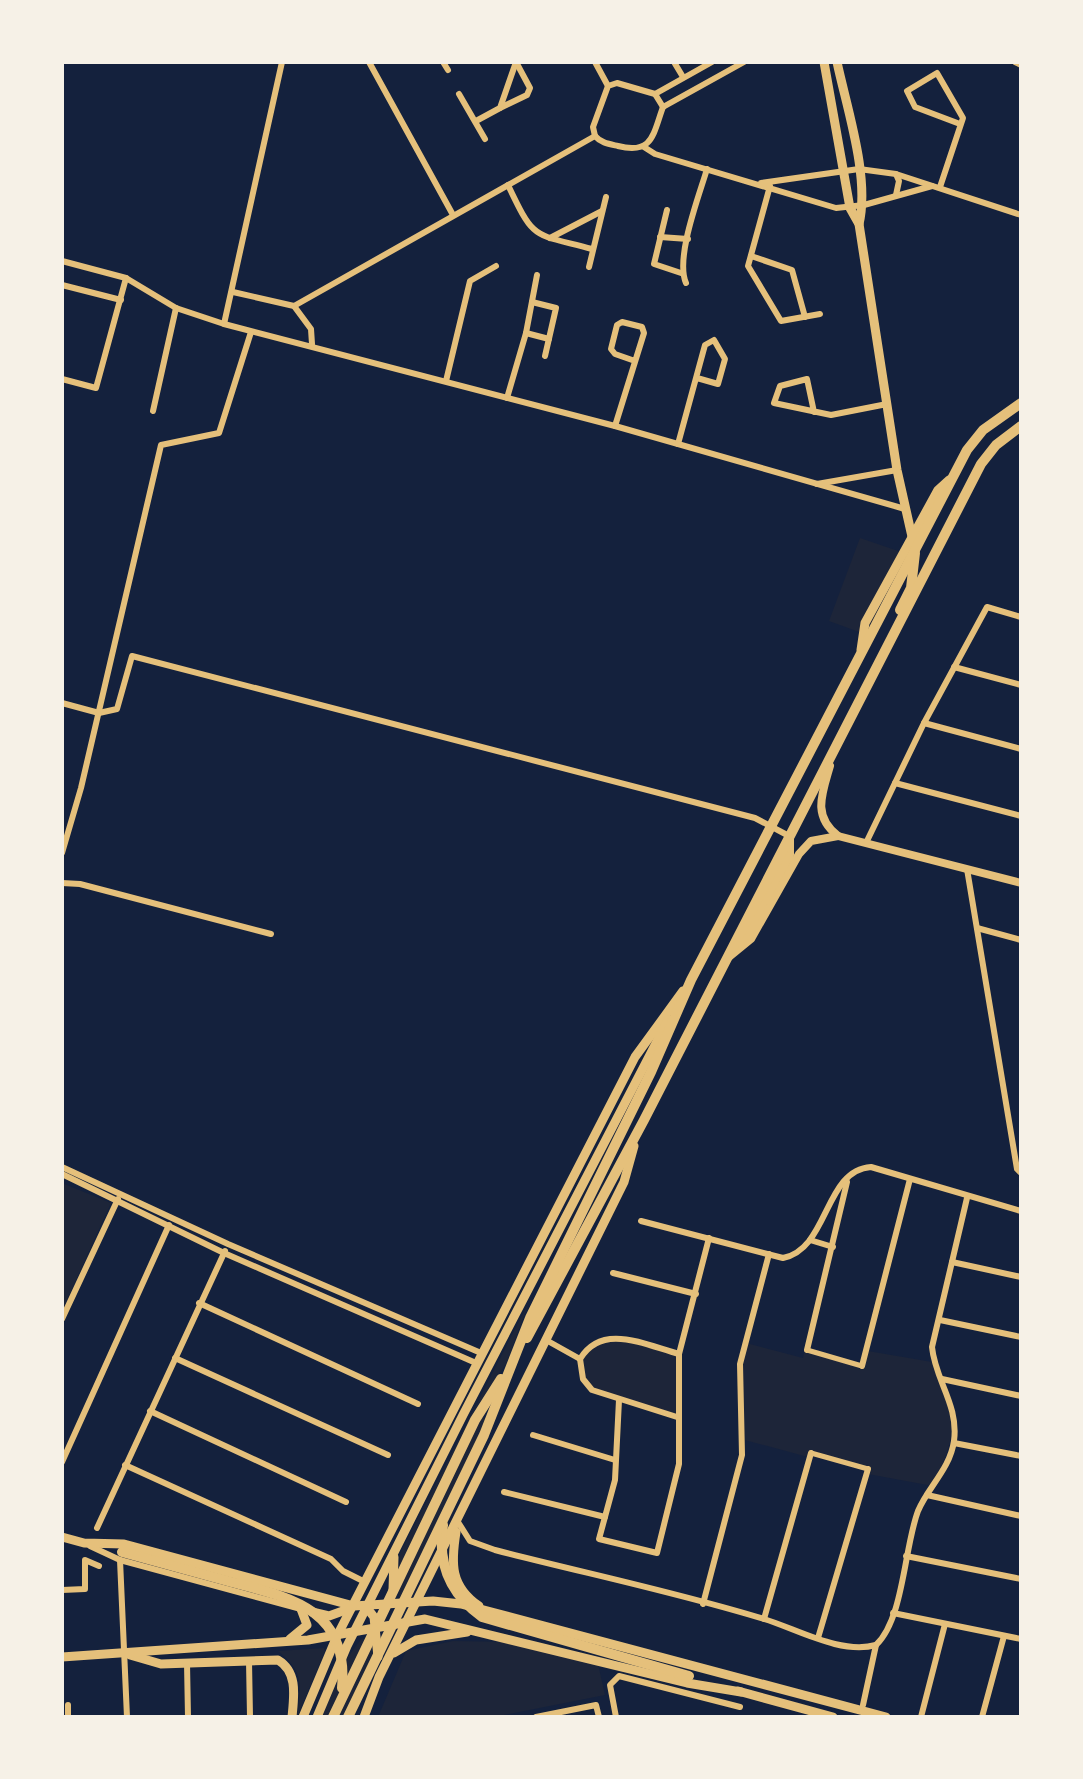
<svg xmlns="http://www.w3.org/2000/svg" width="1083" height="1779" font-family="Georgia,serif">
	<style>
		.green { fill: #1d2539 }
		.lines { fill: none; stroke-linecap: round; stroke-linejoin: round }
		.pedestrian { stroke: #e5c07b; stroke-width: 5 }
		.minor { stroke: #e5c07b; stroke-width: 6 }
		.tertiary { stroke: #e5c07b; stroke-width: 8 }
		.secondary { stroke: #e5c07b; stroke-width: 9 }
		.primary { stroke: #e5c07b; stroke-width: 10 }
	</style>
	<rect width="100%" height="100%" fill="#14213d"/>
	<g class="green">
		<path d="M860,538L907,554L870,636L829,621Z"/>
		<path d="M62,1183L111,1203L62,1311Z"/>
		<path d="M530,1300L506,1364L473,1412L494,1424L415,1586L399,1600L400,1553Z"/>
		<path d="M615,1337L679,1354L677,1416L592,1390C579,1375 577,1363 587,1346Z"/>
		<path d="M746,1343L803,1358L804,1352L863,1367L868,1351L932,1362C958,1418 959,1430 933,1486L868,1474L869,1468L811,1451L808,1457L745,1440L737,1384Z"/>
		<path d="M362,1638L371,1643L375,1667L353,1717H322L348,1657Z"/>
		<path d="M453,1641L516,1642L598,1664L605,1695L494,1717H378L406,1651Z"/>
		<path d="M324,1648L325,1651L297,1717C301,1683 304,1672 278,1651Z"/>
	</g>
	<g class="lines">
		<g class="pedestrian">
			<path d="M807,1350L862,1366"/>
			<path d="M811,1453L868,1469"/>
		</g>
		<g class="minor">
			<path d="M369,62L453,215"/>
			<path d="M443,62L448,70"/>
			<path d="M595,62L608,86"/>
			<path d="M674,62L683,77"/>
			<path d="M1015,62L1021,65"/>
			<path d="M459,94L485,139"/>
			<path d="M655,94L712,62"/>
			<path d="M663,107L744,62"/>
			<path d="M500,108L527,95L530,88L516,62"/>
			<path d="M476,121L500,108L516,62"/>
			<path d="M595,136L593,127L608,86L617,83L655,94L663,107"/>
			<path d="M595,136C601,143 609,144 618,146C653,155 653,134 663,107"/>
			<path d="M644,147L655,154L836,208L864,205L932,186"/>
			<path d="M761,183L859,169L896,174L1021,215"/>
			<path d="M508,185C535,242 533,233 592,249"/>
			<path d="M770,186L748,266L781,321L820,314"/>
			<path d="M940,187L963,118L937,73L907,91L915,107L960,124"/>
			<path d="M896,195L899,181L896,174"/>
			<path d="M667,210L654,264L681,273"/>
			<path d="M660,237L688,239"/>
			<path d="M550,238L602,211"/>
			<path d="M751,256L792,270L805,317"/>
			<path d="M62,261L126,278L176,308L224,324L615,426L905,509"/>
			<path d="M589,267L606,197"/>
			<path d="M686,283C675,258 699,196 707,169"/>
			<path d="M62,285L121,300"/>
			<path d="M233,292L294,306L311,329L312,344"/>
			<path d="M532,302L556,308L545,356"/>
			<path d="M294,306L595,136"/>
			<path d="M224,324L282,62"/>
			<path d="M526,333L549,339"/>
			<path d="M62,379L96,388L126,278"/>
			<path d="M446,381L470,281L496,266"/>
			<path d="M507,398L526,333L537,275"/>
			<path d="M153,411L176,308"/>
			<path d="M814,412L807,379L780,386L774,403L831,415L887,404"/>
			<path d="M615,426L644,333L642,327L622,322L617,325L611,349L615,354L635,361"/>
			<path d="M678,444L705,345L714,340L725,359L718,384L697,378"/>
			<path d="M817,484L897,470"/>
			<path d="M954,667L1021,685"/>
			<path d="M62,703L99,713L117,709L132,656L755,818L789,836"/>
			<path d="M924,723L1021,749"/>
			<path d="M895,783L1021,816"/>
			<path d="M866,843L924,723L987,607L1021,617"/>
			<path d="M62,853L81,788L161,445L219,433L251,332"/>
			<path d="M967,869L1017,1169L1021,1173"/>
			<path d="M62,883L80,884L271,934"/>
			<path d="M977,928L1021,940"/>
			<path d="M62,1167L228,1244L481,1353"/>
			<path d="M62,1174L224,1253L476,1363"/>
			<path d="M641,1221L783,1258C829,1249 824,1170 871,1167L1021,1211"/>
			<path d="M810,1240L833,1247"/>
			<path d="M952,1262L1021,1277"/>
			<path d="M613,1273L696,1294"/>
			<path d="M199,1303L418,1404"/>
			<path d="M62,1319L118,1199"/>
			<path d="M940,1320L1021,1337"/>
			<path d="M546,1340L580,1359"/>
			<path d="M807,1350L847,1182"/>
			<path d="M175,1358L388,1455"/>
			<path d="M580,1359L583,1379L592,1390L677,1417"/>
			<path d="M580,1359C602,1322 645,1345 679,1354"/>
			<path d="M862,1366L910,1179"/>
			<path d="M942,1379L1021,1396"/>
			<path d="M619,1400L615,1480L599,1539L657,1553L679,1464V1354L709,1238"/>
			<path d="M150,1411L346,1502"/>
			<path d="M533,1435L615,1460"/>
			<path d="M954,1443L1021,1456"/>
			<path d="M62,1462L169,1225"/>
			<path d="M125,1465L331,1559L343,1571L365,1582"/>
			<path d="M504,1492L605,1517"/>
			<path d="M927,1495L1021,1516"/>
			<path d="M458,1522L470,1541L495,1550C584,1573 676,1592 764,1619C797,1629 841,1655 876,1645C904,1618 904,1548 918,1511C928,1487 950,1469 954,1441C959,1405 935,1380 932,1347L967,1198"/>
			<path d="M97,1528L225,1251"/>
			<path d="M90,1546L120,1560L301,1609"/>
			<path d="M906,1556L1021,1579"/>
			<path d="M120,1560L127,1717"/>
			<path d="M62,1590L85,1589V1560L99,1566"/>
			<path d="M703,1604L742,1455L740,1364L769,1254"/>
			<path d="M893,1613L1021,1639"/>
			<path d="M764,1619L811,1453"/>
			<path d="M818,1638L868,1469"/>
			<path d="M249,1661L250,1717"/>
			<path d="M187,1663L188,1717"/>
			<path d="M68,1705V1717"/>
			<path d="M863,1705L876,1645"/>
			<path d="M536,1717L596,1705L599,1717"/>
			<path d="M616,1717L610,1685L619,1676L740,1707"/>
			<path d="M921,1717L945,1624"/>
			<path d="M982,1717L1004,1636"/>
		</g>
		<g class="tertiary">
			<path d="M830,766C822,794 812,816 838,836L1021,883"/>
			<path d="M729,957L751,939L799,854L811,841L838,836"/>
		</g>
		<g class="secondary">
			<path d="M824,62L850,208L859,224L897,470L915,550"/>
			<path d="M837,62C847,109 870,177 859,224"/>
			<path d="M861,650L865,623L938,490L949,480"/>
			<path d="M456,1532C451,1563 450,1586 479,1606"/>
			<path d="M62,1537L84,1543L124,1544L354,1606L433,1601L461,1604L886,1717"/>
			<path d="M393,1590L394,1557"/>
			<path d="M367,1608L374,1617L378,1657"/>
			<path d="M312,1612L329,1616L351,1608"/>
			<path d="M290,1639L307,1625L301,1609"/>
			<path d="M394,1653L416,1640L467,1632"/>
			<path d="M130,1655L161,1664L278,1660C298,1672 294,1696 292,1717"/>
			<path d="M62,1657L308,1640L425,1619L687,1683L741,1692"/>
			<path d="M738,1691L833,1717"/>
			<path d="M303,1717L337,1636L635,1057L683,991"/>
			<path d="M317,1717L347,1646L463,1415L668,1020"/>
			<path d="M364,1717L379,1677L624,1182L634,1146"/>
		</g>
		<g class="primary">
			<path d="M900,610L911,588L915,553"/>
			<path d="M740,943L789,855V837"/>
			<path d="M527,1338L644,1120L981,464L996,445L1021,426"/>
			<path d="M443,1525C437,1564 450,1594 482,1617L689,1676"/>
			<path d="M122,1552C156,1561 190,1571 224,1580C287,1597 349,1606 342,1688"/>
			<path d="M333,1717L475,1420L501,1379"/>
			<path d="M348,1717L484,1435L530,1318L651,1072L691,980L967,450L983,430L1021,403"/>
		</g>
	</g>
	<rect width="1083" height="1779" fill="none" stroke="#f6f1e7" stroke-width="128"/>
</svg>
